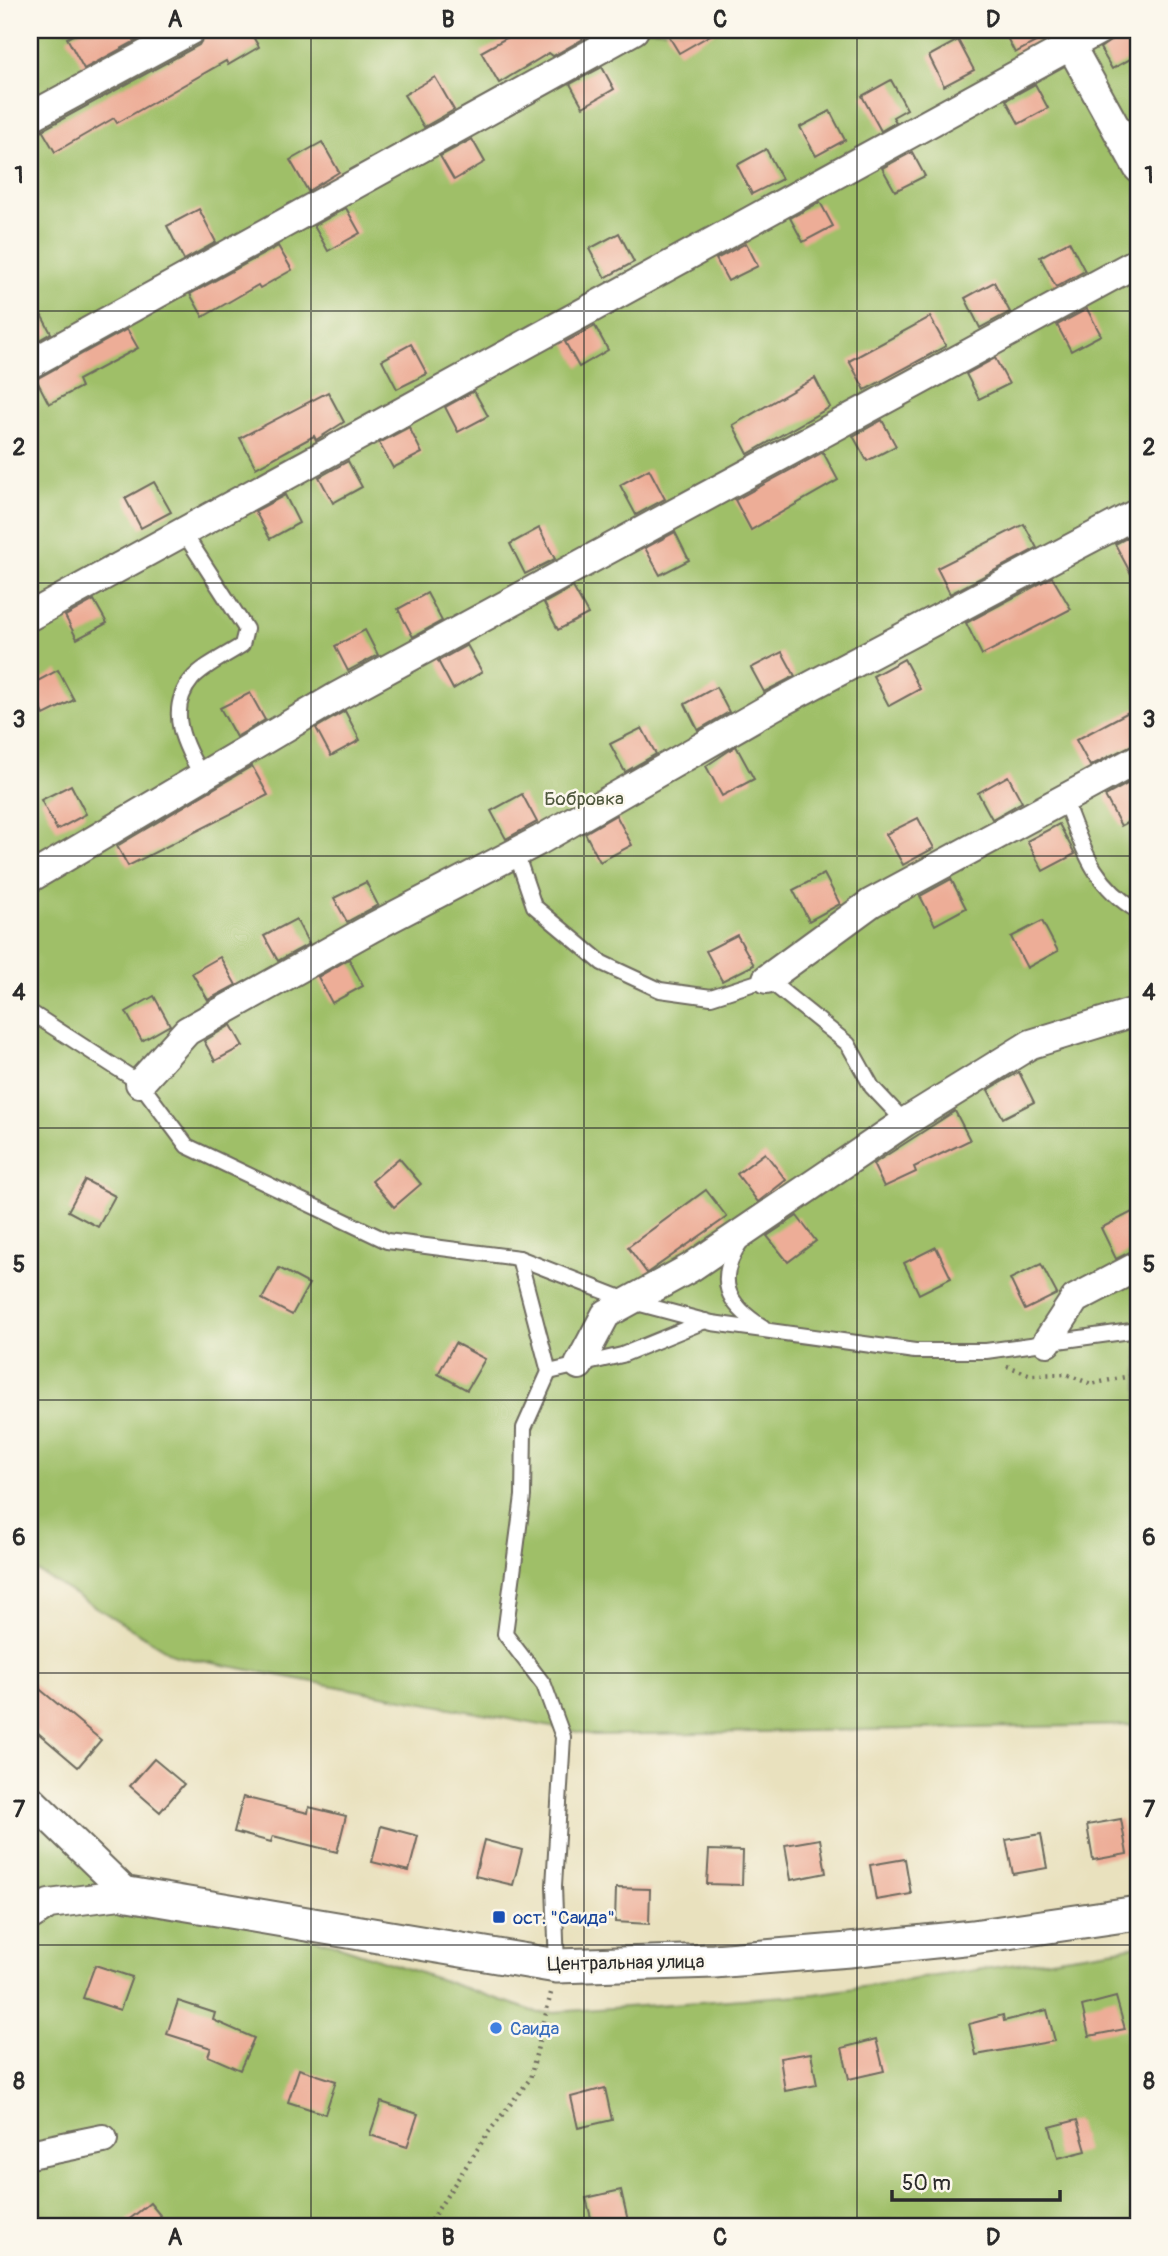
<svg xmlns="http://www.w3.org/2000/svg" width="1168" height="2256" font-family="Pangolin,sans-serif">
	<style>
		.green { fill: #9fbf68; stroke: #65754a; stroke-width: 2 }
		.building { fill: #edad97 }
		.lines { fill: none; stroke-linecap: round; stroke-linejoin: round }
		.service-casing { stroke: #6e6b5e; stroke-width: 18 }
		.minor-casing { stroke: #6e6b5e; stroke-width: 32 }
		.tertiary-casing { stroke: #6e6b5e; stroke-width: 37 }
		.path { stroke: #6e6b5e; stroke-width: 4.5; stroke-dasharray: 2 5; stroke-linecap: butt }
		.service { stroke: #fff; stroke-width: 14 }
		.minor { stroke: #fff; stroke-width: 28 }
		.tertiary { stroke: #fff; stroke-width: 33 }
		.grid { fill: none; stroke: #2b2b2b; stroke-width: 2; stroke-opacity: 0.55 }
		.transit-dot { fill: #1a4fb4; stroke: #fbf7ec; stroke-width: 2.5 }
		.shop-dot { fill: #3f7fe0; stroke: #fbf7ec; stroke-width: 2.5 }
		.labels { text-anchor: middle; stroke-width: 5; stroke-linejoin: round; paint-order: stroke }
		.park-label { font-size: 19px; fill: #4e573d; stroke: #fbf7ec }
		.transit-label { font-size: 19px; fill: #164399; stroke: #fbf7ec; text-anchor: start }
		.street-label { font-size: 19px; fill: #2b2b2b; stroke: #fbf7ec }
		.shop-label { font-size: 19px; fill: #366cbe; stroke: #fbf7ec; text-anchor: start }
		.neatline { fill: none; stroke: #2b2b2b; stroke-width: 2.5 }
		.grid-label { font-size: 23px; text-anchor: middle; font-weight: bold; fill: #2b2b2b }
	</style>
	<rect width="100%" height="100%" fill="#fbf7ec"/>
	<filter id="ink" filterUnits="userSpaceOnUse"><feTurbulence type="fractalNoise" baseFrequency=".0143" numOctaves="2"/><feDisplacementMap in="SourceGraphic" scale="14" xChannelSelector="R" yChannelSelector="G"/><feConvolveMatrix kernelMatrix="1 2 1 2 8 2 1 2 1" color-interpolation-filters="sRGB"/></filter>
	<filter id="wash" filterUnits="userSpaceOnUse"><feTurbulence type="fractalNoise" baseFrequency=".00686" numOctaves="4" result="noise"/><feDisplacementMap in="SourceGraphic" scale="28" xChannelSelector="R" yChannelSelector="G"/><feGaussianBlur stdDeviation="1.57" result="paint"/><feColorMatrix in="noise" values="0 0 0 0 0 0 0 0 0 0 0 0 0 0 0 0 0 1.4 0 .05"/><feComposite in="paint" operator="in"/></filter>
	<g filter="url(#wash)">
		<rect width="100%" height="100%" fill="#e9e1be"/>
		<g class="green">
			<path d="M30,30H1138V1725L594,1735L176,1656L30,1567Z"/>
			<path d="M30,1799L128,1894L331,1943L539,2013L815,1994L1138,1946V2226H30Z"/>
		</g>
		<g id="blocks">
			<g class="building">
				<path d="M82,30H156L84,69L67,38Z"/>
				<path d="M208,30H249L259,47L228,65L226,61L117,123L114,118L55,152L42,130L199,45Z"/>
				<path d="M521,30H577L583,39L553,56L549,53L499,83L481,52Z"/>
				<path d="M665,30H719L679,53Z"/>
				<path d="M1003,30H1045L1047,36L1015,53Z"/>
				<path d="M1116,30H1128L1138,55L1112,69L1100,48L1113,39Z"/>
				<path d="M958,40L974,70L944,86L929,56Z"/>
				<path d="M602,67L614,89L583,107L570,84Z"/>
				<path d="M435,77L454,110L424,127L404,95Z"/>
				<path d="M891,80L907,109L893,117L896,122L881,131L862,96Z"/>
				<path d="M1035,84L1048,108L1019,124L1006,100Z"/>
				<path d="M830,111L845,140L816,156L800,127Z"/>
				<path d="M472,139L485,162L454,180L440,156Z"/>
				<path d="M322,142L339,172L308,191L290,160Z"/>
				<path d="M766,149L782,179L752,194L737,165Z"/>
				<path d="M912,152L925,176L895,191L882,168Z"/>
				<path d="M820,202L833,226L803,242L790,218Z"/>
				<path d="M346,208L360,233L328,251L314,226Z"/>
				<path d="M199,209L216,242L184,260L167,226Z"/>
				<path d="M619,233L634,262L605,278L589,249Z"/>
				<path d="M1069,241L1085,271L1056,287L1040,257Z"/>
				<path d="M746,243L758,266L728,281L716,259Z"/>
				<path d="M278,246L292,270L260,288L258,285L203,317L190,294Z"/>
				<path d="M994,282L1010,312L980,328L965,298Z"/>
				<path d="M30,294L51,333L30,345Z"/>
				<path d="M1087,309L1101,335L1071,351L1057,325Z"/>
				<path d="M930,317L946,346L865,390L849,361Z"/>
				<path d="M595,326L608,350L579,367L565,342Z"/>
				<path d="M127,329L138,348L78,380L81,387L49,404L36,379Z"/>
				<path d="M411,344L427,374L397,389L382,360Z"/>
				<path d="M995,358L1009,384L979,399L966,374Z"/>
				<path d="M815,378L830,407L748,454L733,425Z"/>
				<path d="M474,391L488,416L458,432L445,407Z"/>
				<path d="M328,392L344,422L316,440L314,436L256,468L240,438Z"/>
				<path d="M882,420L896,446L867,461L853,436Z"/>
				<path d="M409,427L422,453L393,468L379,443Z"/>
				<path d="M823,452L838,480L751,530L735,500Z"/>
				<path d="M348,461L362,487L333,503L319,477Z"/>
				<path d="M649,469L665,499L636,515L620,485Z"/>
				<path d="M154,482L171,512L141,528L125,498Z"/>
				<path d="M285,495L299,523L270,539L255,511Z"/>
				<path d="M1024,524L1037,548L950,594L937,568Z"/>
				<path d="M539,528L555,559L525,574L510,544Z"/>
				<path d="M675,532L689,560L660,575L645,548Z"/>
				<path d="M1138,532V587L1115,544Z"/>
				<path d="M1052,577L1071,609L982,655L966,623Z"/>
				<path d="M573,587L588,614L558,630L544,603Z"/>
				<path d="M427,593L442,621L413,637L398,609Z"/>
				<path d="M94,600L107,623L77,639L65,616Z"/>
				<path d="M365,630L378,655L348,671L335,646Z"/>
				<path d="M467,645L482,672L453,689L438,661Z"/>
				<path d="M782,652L795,676L764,692L751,668Z"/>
				<path d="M904,659L920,689L889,706L873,676Z"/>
				<path d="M58,670L74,700L44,715L30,685Z"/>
				<path d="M716,687L729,712L698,730L685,704Z"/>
				<path d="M250,693L265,720L236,737L220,708Z"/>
				<path d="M1138,707V742L1090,766L1076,740Z"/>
				<path d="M345,711L360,740L331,756L316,728Z"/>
				<path d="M642,728L656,754L625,772L610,744Z"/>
				<path d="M736,746L754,779L722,796L706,766Z"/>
				<path d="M252,766L268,795L128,866L117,846Z"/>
				<path d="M1008,776L1022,802L992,819L978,793Z"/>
				<path d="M1136,779L1138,817L1121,826L1105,796Z"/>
				<path d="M71,785L86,814L57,830L41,800Z"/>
				<path d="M522,794L537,822L506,839L491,811Z"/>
				<path d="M616,815L632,845L600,862L585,833Z"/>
				<path d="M918,818L934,848L903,865L886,834Z"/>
				<path d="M1059,824L1075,854L1043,871L1027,841Z"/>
				<path d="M824,874L840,904L809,921L793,890Z"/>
				<path d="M951,879L966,908L935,925L920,896Z"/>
				<path d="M366,882L378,905L347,922L334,898Z"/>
				<path d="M296,919L309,944L278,961L264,936Z"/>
				<path d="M1042,921L1058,951L1027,968L1011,937Z"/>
				<path d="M737,935L754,965L722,981L706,951Z"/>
				<path d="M220,957L236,985L208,1000L192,973Z"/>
				<path d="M349,959L363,986L332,1003L318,977Z"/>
				<path d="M154,996L170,1025L142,1041L126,1012Z"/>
				<path d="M231,1025L243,1046L215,1061L204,1041Z"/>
				<path d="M1019,1072L1034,1102L1003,1118L988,1090Z"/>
				<path d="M955,1111L970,1140L914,1167L916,1172L884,1187L873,1164Z"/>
				<path d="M765,1153L786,1180L758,1202L737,1174Z"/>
				<path d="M399,1158L421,1184L394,1207L372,1181Z"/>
				<path d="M85,1180L115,1196L98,1227L68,1211Z"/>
				<path d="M706,1190L727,1217L647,1273L628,1247Z"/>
				<path d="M1132,1212L1138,1224V1248L1116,1259L1101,1228Z"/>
				<path d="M797,1216L816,1241L788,1262L767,1236Z"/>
				<path d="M936,1247L951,1278L919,1294L904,1263Z"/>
				<path d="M1041,1264L1057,1294L1025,1310L1010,1279Z"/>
				<path d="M279,1268L309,1284L292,1315L262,1299Z"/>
				<path d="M455,1343L485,1359L467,1390L438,1374Z"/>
				<path d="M30,1681L101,1740L78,1767L30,1726Z"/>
				<path d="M154,1759L184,1784L160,1812L130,1786Z"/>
				<path d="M243,1797L308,1813L309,1807L346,1816L337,1852L273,1836L271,1842L234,1832Z"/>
				<path d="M1121,1819L1127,1854L1093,1860L1087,1825Z"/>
				<path d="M381,1826L418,1836L409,1871L372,1862Z"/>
				<path d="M1041,1834L1047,1868L1013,1874L1006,1840Z"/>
				<path d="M820,1839L826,1873L791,1880L785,1845Z"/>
				<path d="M484,1840L522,1850L513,1885L475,1876Z"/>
				<path d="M709,1850L743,1851L742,1885L707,1884Z"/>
				<path d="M905,1859L911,1894L876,1900L870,1865Z"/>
				<path d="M616,1888L650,1889L649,1924L615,1922Z"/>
				<path d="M95,1965L132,1977L120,2010L83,1998Z"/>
				<path d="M1116,1997L1125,2029L1089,2036L1082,2006Z"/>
				<path d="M178,2001L215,2013L213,2020L254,2038L240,2070L208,2056L211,2048L167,2034Z"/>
				<path d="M1047,2010L1055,2041L976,2055L969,2024L1003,2015L1004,2021Z"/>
				<path d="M876,2039L884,2071L849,2079L842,2048Z"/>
				<path d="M811,2053L817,2085L785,2091L780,2058Z"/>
				<path d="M299,2069L336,2081L325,2114L288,2102Z"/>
				<path d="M605,2088L612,2120L578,2128L571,2097Z"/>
				<path d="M381,2102L418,2114L407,2147L370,2135Z"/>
				<path d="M1077,2120L1086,2151L1058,2158L1050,2127Z"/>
				<path d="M621,2190L628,2221L593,2226L586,2198Z"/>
				<path d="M150,2203L169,2226H121Z"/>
			</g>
		</g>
	</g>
	<g filter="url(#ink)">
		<use href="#blocks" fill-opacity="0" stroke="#6e6b5e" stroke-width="2"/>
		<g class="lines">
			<g class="service-casing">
				<g id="service">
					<path d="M184,533L246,629L242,645C227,655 203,666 192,679C165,711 185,746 202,776"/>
					<path d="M1064,799C1082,845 1092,885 1138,911"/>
					<path d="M516,853L534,906L602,963L660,990L711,997L767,979L848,1044L872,1087L905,1122"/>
					<path d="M30,1012L140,1083L187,1146L387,1241L519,1258L629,1301L712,1323L915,1351H986L1138,1330"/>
					<path d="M741,1241C715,1280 726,1304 763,1327"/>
					<path d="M519,1258L549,1372L524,1428L523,1496L505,1634L544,1685L563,1737L554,1886L557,1966"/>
					<path d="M549,1372L622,1355L705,1321"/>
				</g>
			</g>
			<g class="minor-casing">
				<g id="minor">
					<path d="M1062,30L1138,168"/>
					<path d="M30,117L191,30"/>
					<path d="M30,364L634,30"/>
					<path d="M30,616L1099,30"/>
					<path d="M30,878L338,696L1138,262"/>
					<path d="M767,979L871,903L1138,759"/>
					<path d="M140,1083L187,1031L373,927L540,840L775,705L1138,513"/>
					<path d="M1047,1342L1075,1299L1138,1266"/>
					<path d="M579,1365L606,1314L690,1268L905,1122L1031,1044L1138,1011"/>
					<path d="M30,1799L128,1894"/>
					<path d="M30,1916L49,1904L128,1894"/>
					<path d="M30,2154L103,2139"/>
				</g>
			</g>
			<g class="tertiary-casing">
				<path id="tertiary" d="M128,1894L557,1966L714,1961L849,1950L973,1937L1138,1913"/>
			</g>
			<g class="path">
				<path d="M1007,1366L1031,1375L1066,1374L1091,1384L1130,1376L1138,1379"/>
				<path d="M427,2226L488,2133L530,2079L551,1993"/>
			</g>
			<use href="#service" class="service"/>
			<use href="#minor" class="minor"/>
			<use href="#tertiary" class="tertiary"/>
		</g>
	</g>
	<path class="grid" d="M311,30V2226M584,30V2226M857,30V2226M30,311H1138M30,583H1138M30,856H1138M30,1128H1138M30,1400H1138M30,1673H1138M30,1945H1138"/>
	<rect class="transit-dot" x="492" y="1910" width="14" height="14" rx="3.5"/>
	<circle class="shop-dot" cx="496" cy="2028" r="7"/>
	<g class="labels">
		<g class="park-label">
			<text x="584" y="805">Бобровка</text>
		</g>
		<g class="transit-label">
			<text x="513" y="1924">ост. "Саида"</text>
		</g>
		<g class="street-label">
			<text transform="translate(626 1962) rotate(-1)" y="7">Центральная улица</text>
		</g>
		<g class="shop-label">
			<text x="510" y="2035">Саида</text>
		</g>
	</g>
	<rect width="1168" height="2256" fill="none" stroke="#fbf7ec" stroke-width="77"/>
	<path d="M892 2190v10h168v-10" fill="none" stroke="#2b2b2b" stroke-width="3.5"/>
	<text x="902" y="2190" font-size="21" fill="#2b2b2b" stroke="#fbf7ec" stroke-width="5" paint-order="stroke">50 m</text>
	<rect x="38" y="38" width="1092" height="2180" class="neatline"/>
	<g class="grid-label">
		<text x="175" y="27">A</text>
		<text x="448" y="27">B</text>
		<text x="720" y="27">C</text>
		<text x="993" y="27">D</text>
		<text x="19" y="183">1</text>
		<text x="1149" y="183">1</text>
		<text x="19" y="455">2</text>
		<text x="1149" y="455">2</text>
		<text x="19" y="727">3</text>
		<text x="1149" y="727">3</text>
		<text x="19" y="1000">4</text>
		<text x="1149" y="1000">4</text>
		<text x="19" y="1272">5</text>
		<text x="1149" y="1272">5</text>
		<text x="19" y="1545">6</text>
		<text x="1149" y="1545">6</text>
		<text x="19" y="1817">7</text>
		<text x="1149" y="1817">7</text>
		<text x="19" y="2089">8</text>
		<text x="1149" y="2089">8</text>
		<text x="175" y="2245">A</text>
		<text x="448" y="2245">B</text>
		<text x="720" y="2245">C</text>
		<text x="993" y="2245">D</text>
	</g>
</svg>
